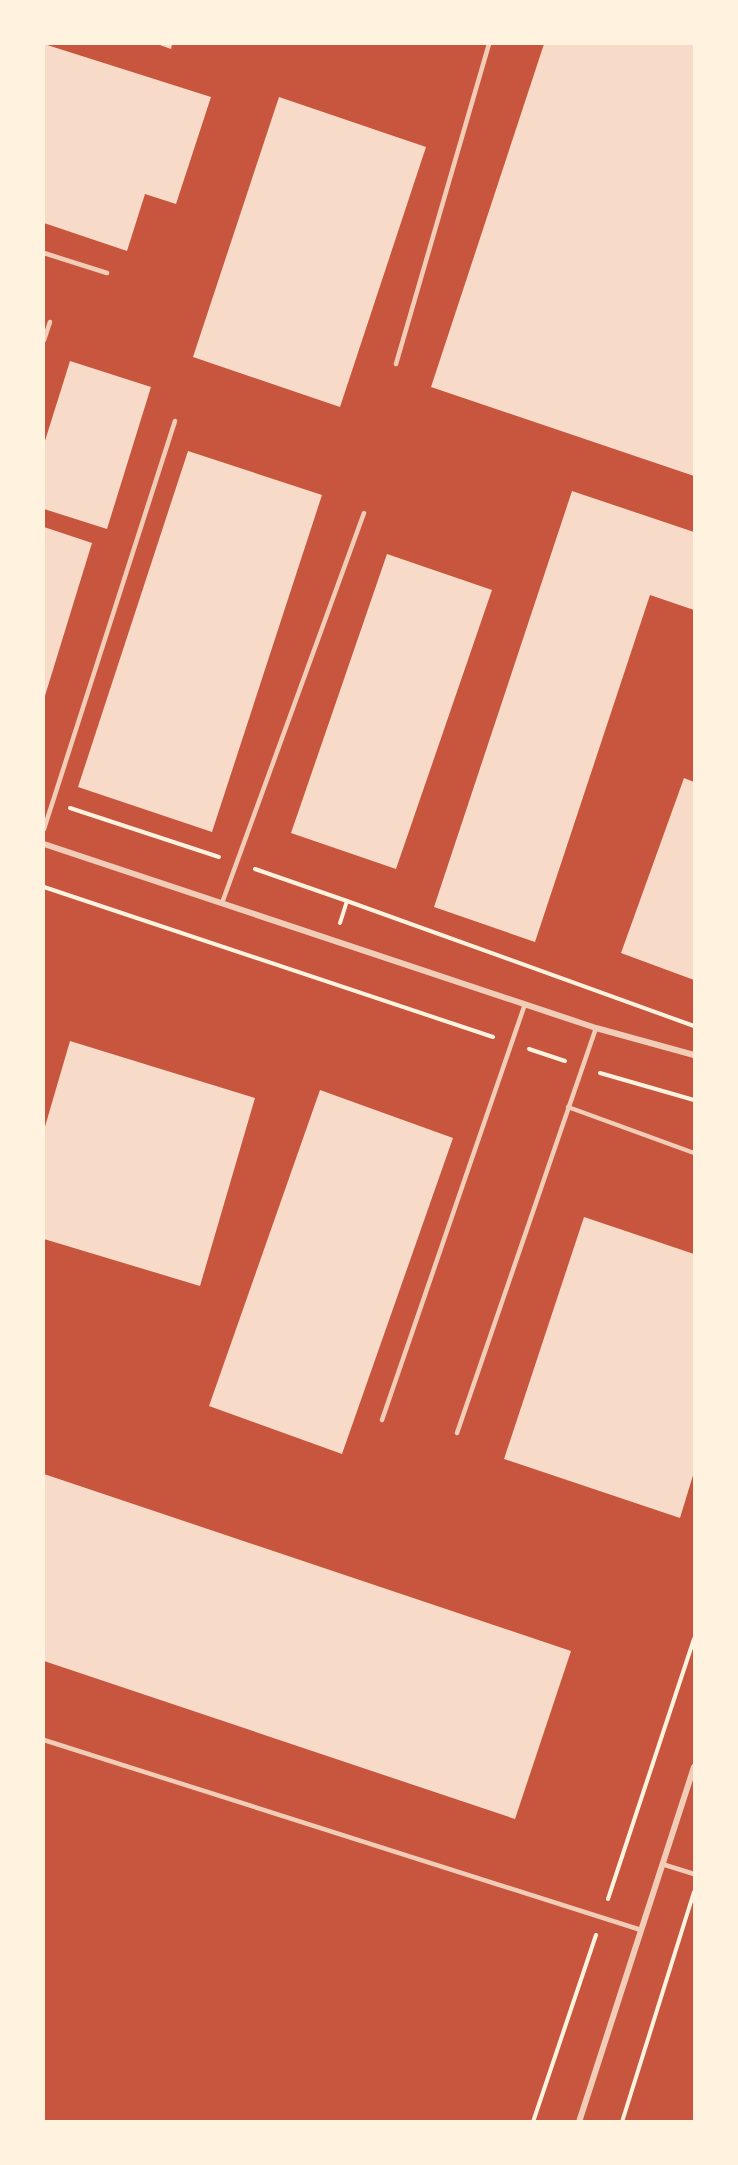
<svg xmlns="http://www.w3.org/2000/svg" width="738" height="2165" font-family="'Noto Sans',sans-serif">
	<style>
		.building { fill: #f7dbc8 }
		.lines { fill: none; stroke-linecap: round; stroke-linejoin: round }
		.path { stroke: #fff3e0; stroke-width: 4 }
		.service { stroke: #f1ccb7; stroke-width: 4.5 }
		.minor { stroke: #f1ccb7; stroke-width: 6 }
	</style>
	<rect width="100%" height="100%" fill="#c8553d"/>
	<g class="building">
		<path d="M44,44L211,97L176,204L145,194L127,251L44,223Z"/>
		<path d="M157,44H172L171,49Z"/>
		<path d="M544,44H694V476L431,387Z"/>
		<path d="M279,97L426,147L340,407L193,357Z"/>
		<path d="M70,361L151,387L107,529L44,509V444Z"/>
		<path d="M188,451L322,495L212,832L78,787Z"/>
		<path d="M572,491L694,532V610L650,595L535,942L434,907Z"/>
		<path d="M44,527L92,543L44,699Z"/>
		<path d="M387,554L492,590L396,869L291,833Z"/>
		<path d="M684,778L694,782V980L621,953Z"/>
		<path d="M70,1041L255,1098L200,1286L44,1239V1130Z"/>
		<path d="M320,1090L453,1138L342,1454L209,1406Z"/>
		<path d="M584,1217L694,1254V1472L680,1518L504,1459Z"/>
		<path d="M44,1474L571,1651L515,1819L44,1661Z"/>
	</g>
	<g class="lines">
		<g class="path">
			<path d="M70,808L219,857"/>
			<path d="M255,869L347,901L694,1026"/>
			<path d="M44,887L493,1037"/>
			<path d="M340,923L347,901"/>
			<path d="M529,1049L565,1061"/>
			<path d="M600,1073L694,1100"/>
			<path d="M608,1899L694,1639"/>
			<path d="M533,2122L596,1935"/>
			<path d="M622,2122L694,1892"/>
		</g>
		<g class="service">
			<path d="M44,253L107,273"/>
			<path d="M44,340L50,322"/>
			<path d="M396,364L489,44"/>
			<path d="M44,829L175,421"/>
			<path d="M222,903L364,513"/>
			<path d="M568,1107L694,1153"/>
			<path d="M382,1420L525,1004"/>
			<path d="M457,1433L596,1028"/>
			<path d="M44,1740L641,1930"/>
			<path d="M662,1864L694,1874"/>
		</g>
		<g class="minor">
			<path d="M44,844L596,1028L694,1055"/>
			<path d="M579,2122L694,1767"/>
		</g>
	</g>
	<rect width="738" height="2165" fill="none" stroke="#fff3e0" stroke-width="90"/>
</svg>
